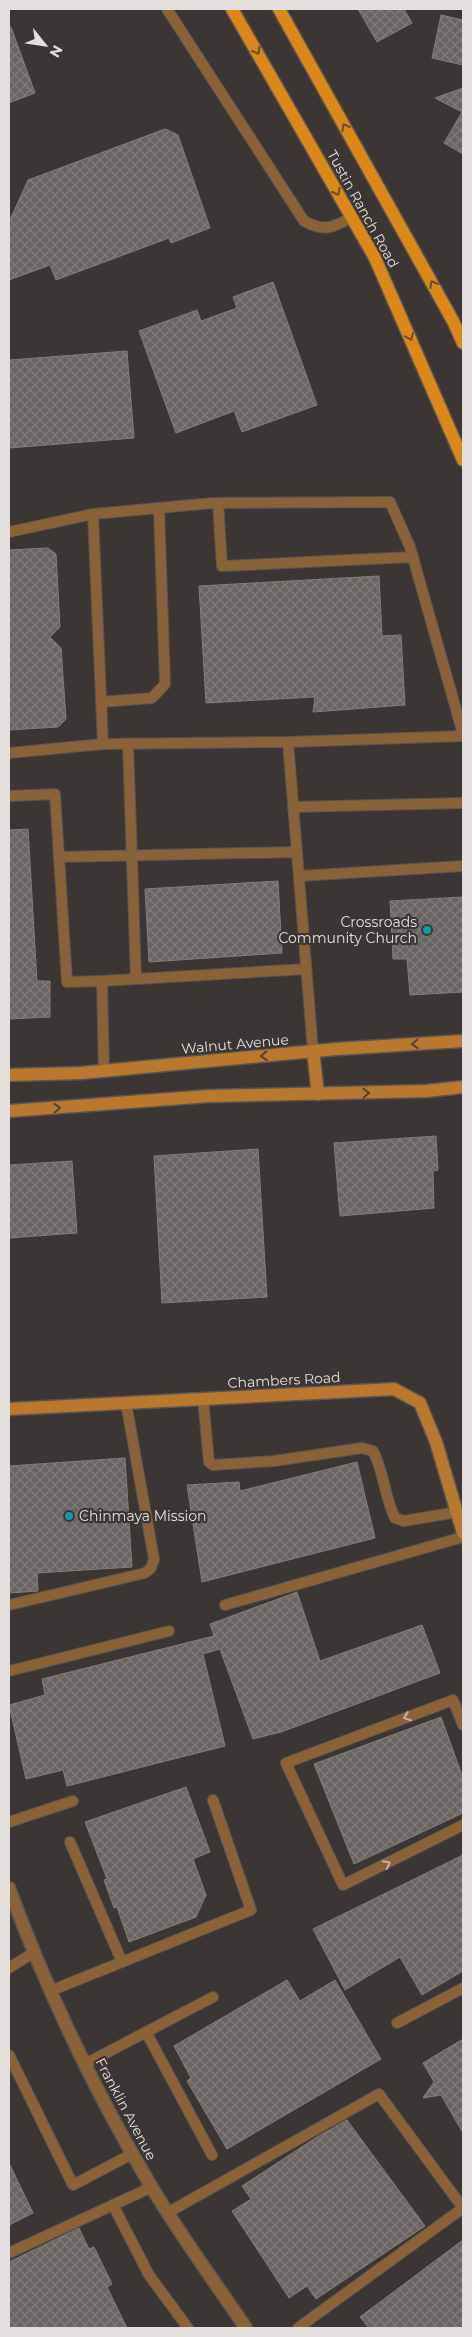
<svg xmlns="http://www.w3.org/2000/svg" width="472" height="2337" font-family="Montserrat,sans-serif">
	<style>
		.building { fill: url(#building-cross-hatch); stroke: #837d7a }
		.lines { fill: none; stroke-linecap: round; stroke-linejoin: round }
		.lane-casing { stroke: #595452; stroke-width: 12 }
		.street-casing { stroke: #595452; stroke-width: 15 }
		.secondary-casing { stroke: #595452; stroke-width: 15 }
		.primary-casing { stroke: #595452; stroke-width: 15 }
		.lane { stroke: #8a6237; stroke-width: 10 }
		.street { stroke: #8a6237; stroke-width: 12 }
		.secondary { stroke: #b8782d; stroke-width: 12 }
		.primary { stroke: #db8819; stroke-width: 12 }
		.oneway { stroke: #6b4e2b }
		.oneway2 { stroke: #544232 }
		.oneway3 { stroke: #c4b3a3 }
		.culture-dot { fill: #0f9aa8; stroke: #3b3533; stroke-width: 2 }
		.labels { text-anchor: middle; stroke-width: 4.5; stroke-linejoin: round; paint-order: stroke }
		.street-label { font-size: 14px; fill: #e3dfdd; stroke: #3b3533 }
		.poi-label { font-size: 14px; fill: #e3dfdd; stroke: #3b3533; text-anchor: end }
	</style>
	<defs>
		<pattern id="building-cross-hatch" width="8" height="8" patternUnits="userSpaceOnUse" patternTransform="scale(1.25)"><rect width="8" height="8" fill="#6b6562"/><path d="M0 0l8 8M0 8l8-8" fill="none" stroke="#807b78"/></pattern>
	</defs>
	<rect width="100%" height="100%" fill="#3b3533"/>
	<g class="building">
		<path d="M358,9H404L412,23L377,42Z"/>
		<path d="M441,15L463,20V65L432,58Z"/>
		<path d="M9,27H11L35,93L9,103Z"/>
		<path d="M463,88V154L444,143L462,112L435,98Z"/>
		<path d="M165,129L178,135L210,228L171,243L169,238L56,280L50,265L9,280V222L28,180Z"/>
		<path d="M273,282L317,405L242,432L234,411L176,433L139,331L197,310L201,321L237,308L233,297Z"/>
		<path d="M127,351L134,438L9,448V360Z"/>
		<path d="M48,548L56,554L60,627L50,637L61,648L66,719L58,727L9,730V550Z"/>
		<path d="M379,576L382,636L401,635L405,705L313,712L315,697L206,703L199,586Z"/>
		<path d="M28,829L37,981H50V1017L9,1019V830Z"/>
		<path d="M278,881L282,953L149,962L145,889Z"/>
		<path d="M463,897V992L410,995L407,959H393L390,901Z"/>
		<path d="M436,1136L438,1170L433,1171L434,1208L340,1216L334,1143Z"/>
		<path d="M258,1149L267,1297L162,1303L154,1156Z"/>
		<path d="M72,1161L77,1233L9,1238V1165Z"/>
		<path d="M125,1458L132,1567L37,1573L38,1591L9,1593V1466Z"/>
		<path d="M357,1462L375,1538L202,1582L187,1485L239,1482L240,1491Z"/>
		<path d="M297,1592L320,1661L422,1625L440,1673L281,1732L253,1739L220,1649L203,1654L225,1746L67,1786L63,1770L26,1779L9,1705L45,1695L42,1679L214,1636L210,1624Z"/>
		<path d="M441,1717L463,1778V1813L354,1864L314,1764Z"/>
		<path d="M186,1787L210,1852L193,1859L206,1895L196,1917L129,1942L117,1907L114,1908L104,1880L107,1879L85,1822Z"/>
		<path d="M463,1855V1971L422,1995L400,1957L345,1990L313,1929Z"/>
		<path d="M287,1980L300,2001L335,1980L381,2059L227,2149L187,2081L191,2078L174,2046Z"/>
		<path d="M463,2039V2133L441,2095L423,2098L434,2082L423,2063Z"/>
		<path d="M347,2120L425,2226L316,2299L307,2286L289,2298L232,2211L251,2199L242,2186L317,2137Z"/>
		<path d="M9,2163L33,2213L9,2225Z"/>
		<path d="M79,2228L89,2249L94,2247L112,2284L107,2287L127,2328H9V2262Z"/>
		<path d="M463,2240V2328H369L360,2317Z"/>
	</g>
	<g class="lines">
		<g class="lane-casing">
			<g id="lane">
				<path d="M167,9L304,221C324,232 333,228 352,217"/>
				<path d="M218,503L222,566L413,557"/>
				<path d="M93,514L213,503L390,502L410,547L463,734"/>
				<path d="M9,532L93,514L103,744L9,753"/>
				<path d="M101,702L152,698L165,684L159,508"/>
				<path d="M288,742L313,1051"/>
				<path d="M103,744L288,742L463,736"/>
				<path d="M128,744L136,979"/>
				<path d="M9,796L55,794L67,982L102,981L104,1071"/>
				<path d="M293,807L463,803"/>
				<path d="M59,857L297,852"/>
				<path d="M299,876L463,866"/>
				<path d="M102,981L306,969"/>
				<path d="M203,1399L209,1462L213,1465L274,1461L362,1448L373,1451C384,1471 384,1496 395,1518L404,1521L457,1512"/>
				<path d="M9,1605L145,1573L151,1568L154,1559L126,1403"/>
				<path d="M225,1605L463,1537"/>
				<path d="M9,1671L169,1631"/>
				<path d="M463,1725L453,1700L286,1763L343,1885L463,1825"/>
				<path d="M9,1822L73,1801"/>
				<path d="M70,1842L122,1962"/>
				<path d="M9,1968L33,1953"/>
				<path d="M50,1991L251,1910L213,1800"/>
				<path d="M397,2023L463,1988"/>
				<path d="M146,2032L212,2155"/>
				<path d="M9,2055L73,2185L132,2154"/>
				<path d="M85,2064L213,1997"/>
				<path d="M113,2205L149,2275L188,2328"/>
				<path d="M167,2213L379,2094L463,2208L298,2328"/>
				<path d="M9,2253L152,2187"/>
			</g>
		</g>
		<g class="street-casing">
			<path id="street" d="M9,1888C47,1991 95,2092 151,2186C180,2235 214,2281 246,2328"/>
		</g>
		<g class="secondary-casing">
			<g id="secondary">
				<path d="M313,1051L318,1094"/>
				<path d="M9,1075L81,1073L336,1049L463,1041"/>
				<path d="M9,1111L210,1096L426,1091L463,1087"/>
				<path d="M9,1409L394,1389L420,1403L436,1442L463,1533"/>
			</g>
		</g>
		<g class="primary-casing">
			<g id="primary">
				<path d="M232,9L375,258L463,460"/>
				<path d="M279,9L453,321L463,343"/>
			</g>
		</g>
		<use href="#lane" class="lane"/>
		<use href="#street" class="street"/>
		<use href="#secondary" class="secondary"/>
		<use href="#primary" class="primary"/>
	</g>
	<defs><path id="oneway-chevron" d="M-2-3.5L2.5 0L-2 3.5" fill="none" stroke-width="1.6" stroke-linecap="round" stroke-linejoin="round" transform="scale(1.25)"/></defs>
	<g class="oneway">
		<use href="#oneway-chevron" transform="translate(257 51) rotate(60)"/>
		<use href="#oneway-chevron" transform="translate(345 127) rotate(-119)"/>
		<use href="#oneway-chevron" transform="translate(337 192) rotate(60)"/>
		<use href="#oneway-chevron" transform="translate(433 284) rotate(-119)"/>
		<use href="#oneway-chevron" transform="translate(410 337) rotate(67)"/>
	</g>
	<g class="oneway2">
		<use href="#oneway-chevron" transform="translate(415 1044) rotate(176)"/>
		<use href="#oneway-chevron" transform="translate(264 1056) rotate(175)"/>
		<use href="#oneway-chevron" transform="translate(366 1093) rotate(-1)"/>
		<use href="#oneway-chevron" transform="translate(57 1108) rotate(-4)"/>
	</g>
	<g class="oneway3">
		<use href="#oneway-chevron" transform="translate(407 1717) rotate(159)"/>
		<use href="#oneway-chevron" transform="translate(387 1864) rotate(-27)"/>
	</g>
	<g class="culture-dot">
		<circle cx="427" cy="930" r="5"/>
		<circle cx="69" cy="1516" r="5"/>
	</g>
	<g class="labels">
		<g class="street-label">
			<text transform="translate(363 209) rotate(61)" y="5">Tustin Ranch Road</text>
			<text transform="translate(235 1044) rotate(-5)" y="5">Walnut Avenue</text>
			<text transform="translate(284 1380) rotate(-3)" y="5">Chambers Road</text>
			<text transform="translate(126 2109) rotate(62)" y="5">Franklin Avenue</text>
		</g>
		<g class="poi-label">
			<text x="417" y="927">Crossroads<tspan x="417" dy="16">Community Church</tspan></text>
			<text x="79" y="1521" text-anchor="start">Chinmaya Mission</text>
		</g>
	</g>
	<rect width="472" height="2337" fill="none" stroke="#e3dfdd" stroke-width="20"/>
	<g transform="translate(45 45) rotate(120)" stroke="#3b3533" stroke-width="4" paint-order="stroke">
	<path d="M0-4L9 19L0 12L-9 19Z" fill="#e3dfdd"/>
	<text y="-8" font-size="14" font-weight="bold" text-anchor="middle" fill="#e3dfdd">N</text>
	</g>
</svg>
